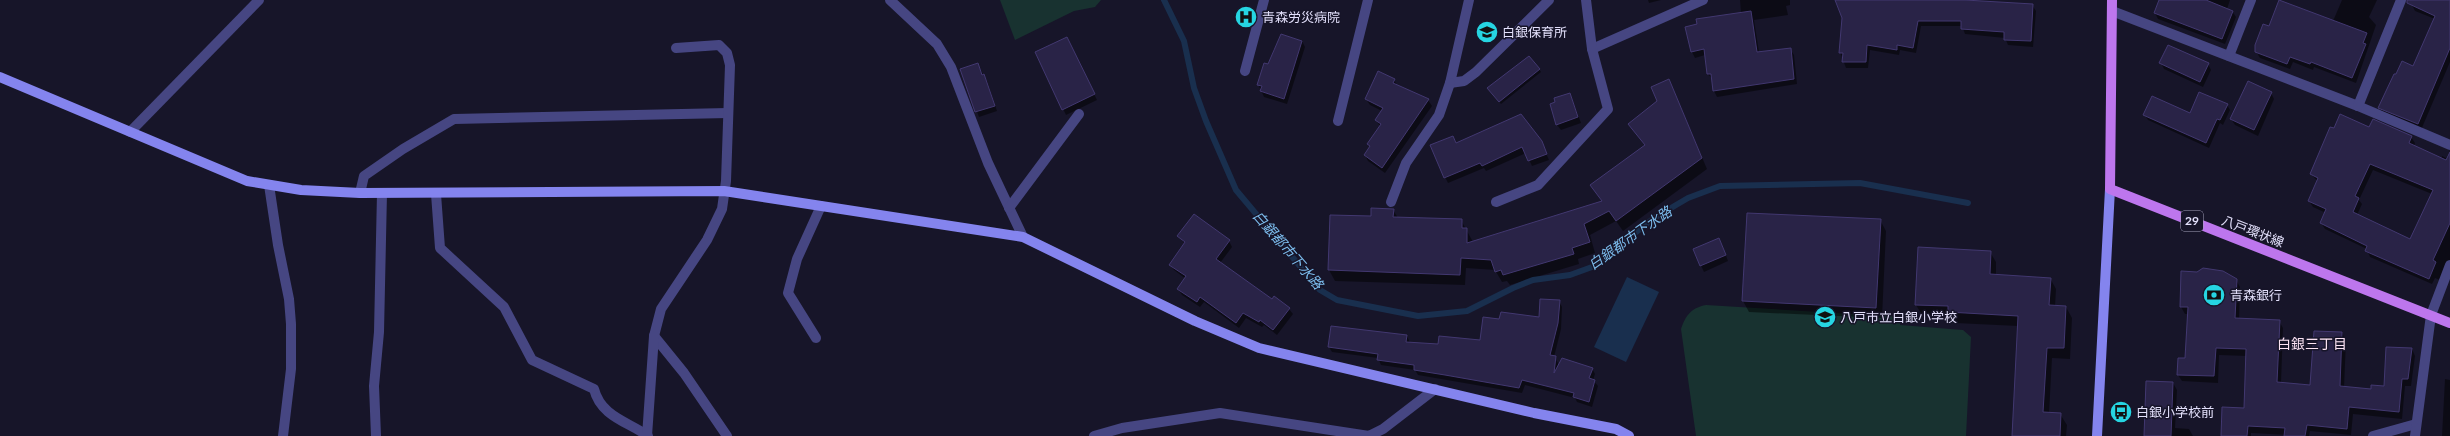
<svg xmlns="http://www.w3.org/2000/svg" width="2450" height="436" font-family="Lato,'Noto Sans JP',sans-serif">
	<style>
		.green { fill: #183230 }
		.water { fill: #192f4e }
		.shadow { fill: #0007; fill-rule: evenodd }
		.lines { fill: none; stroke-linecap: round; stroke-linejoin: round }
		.stream { stroke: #192f4e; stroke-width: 6 }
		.building { fill: #292347; stroke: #423870; fill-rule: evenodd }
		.street { stroke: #464682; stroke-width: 10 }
		.secondary { stroke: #8484ee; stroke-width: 10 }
		.primary { stroke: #bd76ed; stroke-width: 10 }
		.labels { text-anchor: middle; stroke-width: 3; stroke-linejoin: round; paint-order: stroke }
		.shield { fill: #171529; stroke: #a6a3bc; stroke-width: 1 }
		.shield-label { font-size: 12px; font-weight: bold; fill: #e3e0fb }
		.poi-label { font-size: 13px; fill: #e3e0fb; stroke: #171529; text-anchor: start }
		.street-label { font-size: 13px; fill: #e3e0fb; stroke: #171529 }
		.water-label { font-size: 14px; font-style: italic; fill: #7cbced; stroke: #171529 }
		.neighbourhood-label { font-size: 14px; fill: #fbe2f3; stroke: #171529 }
	</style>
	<rect width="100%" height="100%" fill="#171529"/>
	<g class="green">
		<path d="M1000,0H1101L1095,7L1074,11L1015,40Z"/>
		<path d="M1706,305L1900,317V325L1963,330L1971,337L1966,436H1696L1681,329C1686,315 1691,308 1706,305Z"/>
	</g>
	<path class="water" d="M1627,277L1659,292L1626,362L1594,347Z"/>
	<g class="shadow">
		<path d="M1648,0H1661L1649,3Z"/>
		<path d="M1740,0H1790V5L1786,6L1788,15L1754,20L1759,52L1790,49L1794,55L1797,84L1717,97L1714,91L1713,80L1708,74L1705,55L1695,58L1692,52L1741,13Z"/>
		<path d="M1836,0H1955L2032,5L2036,11L2033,47L2008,45L2005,38L1965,34L1962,26H1921L1916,53L1900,50L1899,55L1870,50L1868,68H1846L1840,52L1843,18Z"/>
		<path d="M2160,0H2230L2227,9L2232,11L2236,17L2225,44L2158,19L2155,13Z"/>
		<path d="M2342,0H2377L2369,17L2376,25L2356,83L2314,67L2313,70L2293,62L2290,69L2260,58L2256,51L2269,28L2333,21Z"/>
		<path d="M2414,0H2450V62L2421,130L2383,114L2379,107L2413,67L2435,19L2415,11L2412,5Z"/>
		<path d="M1302,41L1305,47L1287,104L1264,97L1258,84L1269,66L1274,49L1277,50Z"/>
		<path d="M1070,45L1097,100L1066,115L1036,52Z"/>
		<path d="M2161,63L2208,64L2211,70L2203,87L2164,69Z"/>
		<path d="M977,64L987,81L997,111L979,117L962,70Z"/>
		<path d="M1539,69L1541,72L1501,104L1490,91Z"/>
		<path d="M1394,80L1398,87L1428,100L1432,106L1385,173L1368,161L1365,155L1370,148L1368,144L1380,126L1376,120L1382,111L1370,105L1366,99Z"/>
		<path d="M1669,80L1707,169L1623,231L1616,221L1590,235L1595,253L1578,259L1579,264L1510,285L1507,281L1502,282L1495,270L1466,268L1465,285L1335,281L1329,270L1331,216L1372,217L1393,210L1398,218L1461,220L1473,242L1602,202L1592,185L1645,146L1630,124L1658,101Z"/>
		<path d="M2271,93L2274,99L2258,136L2235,125L2231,119Z"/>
		<path d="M1570,94L1581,123L1561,130L1557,125Z"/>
		<path d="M2227,105L2230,110L2223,125L2220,123L2209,148L2148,120L2145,115L2190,114Z"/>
		<path d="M2370,128L2411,137L2415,143L2414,146L2441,159L2442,156L2446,158L2450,152V266L2442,281L2435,278L2432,284L2370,257L2367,249L2325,229L2321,223L2326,213L2313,207L2309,201L2318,182L2311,174L2334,129ZM2373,170L2432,194L2411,240L2357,215L2362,204L2359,200Z"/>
		<path d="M1453,137L1457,144L1541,142L1549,160L1532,166L1526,153L1486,171L1484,168L1448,183L1445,177Z"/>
		<path d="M1880,220L1886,231L1882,318L1749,312L1743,301Z"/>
		<path d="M1179,236L1229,241L1232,247L1220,263L1272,300L1289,309L1293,314L1277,335L1264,325L1262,327L1246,318L1239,328L1204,302L1200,307L1182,295L1178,289L1186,279L1174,270L1170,265L1185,244Z"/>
		<path d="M1722,245L1728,261L1704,272L1694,250Z"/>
		<path d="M1990,252L1996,262V276L2050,278L2056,289L2055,307H2066L2072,318L2070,359L2052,358L2049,414H2060L2067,425L2066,436H2013L2018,326L1955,323L1952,316L1922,315L1916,305Z"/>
		<path d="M2236,280L2240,287L2239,320L2279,321L2283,328L2281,383L2311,386L2342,333L2346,340L2344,388L2372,390L2385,387L2412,349L2415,356L2411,386H2405L2402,419L2353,414L2351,435L2310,431L2309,436L2251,433V436H2221L2245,409L2247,356L2219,355L2218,383L2182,381L2178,375L2186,359L2189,314H2185L2181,307Z"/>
		<path d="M1559,301L1562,307L1561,329L1554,357L1558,363V369L1592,368L1595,374L1593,380L1598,386L1592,407L1577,402L1575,398L1525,385L1522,393L1418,375L1415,370L1381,365L1378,358L1332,352L1329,347L1407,336L1410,343L1439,345L1481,341L1500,320L1540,318Z"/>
		<path d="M2445,379L2450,380V436H2442Z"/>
		<path d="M2173,383L2177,390L2175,428L2189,429L2193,436H2145Z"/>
	</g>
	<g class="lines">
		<path class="stream" d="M1164,0L1184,41L1194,88L1206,121L1236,190L1320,290L1337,300L1418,316L1467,311L1513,288L1533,280L1570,275L1592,267L1654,218L1688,198L1720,186L1860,183L1968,203"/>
	</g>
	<g class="building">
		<path d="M1835,0H1965L2033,4L2031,41L2004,40V32L1961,29V21H1918L1913,48L1897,45V50L1867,45L1866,62H1842L1843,53H1839L1842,18Z"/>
		<path d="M2159,0H2206L2233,11L2222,39L2154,13Z"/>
		<path d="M2279,0L2367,33L2363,43L2366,44L2352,78L2311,62L2310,64L2290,57L2287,64L2255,52V45L2263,24L2269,26Z"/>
		<path d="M2407,0H2450V48L2418,124L2378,108L2394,74H2396L2402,61L2413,66L2435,16L2407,3Z"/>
		<path d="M1751,11L1757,52L1791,48L1794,79L1713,91L1711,74H1707L1704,49L1691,52L1685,27L1697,24L1696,19Z"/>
		<path d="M1281,34L1302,41L1284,99L1260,91L1262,86L1257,85L1264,63L1268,64Z"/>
		<path d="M1067,37L1095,94L1062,110L1035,52Z"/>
		<path d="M2168,45L2209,63L2200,82L2159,63Z"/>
		<path d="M1529,56L1540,69L1499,102L1487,88Z"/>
		<path d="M978,63L982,75L984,74L995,106L975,112L960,69Z"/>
		<path d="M1378,71L1395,79L1393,83L1429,99L1382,168L1364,155L1370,146L1367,144L1381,124L1375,120L1383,108L1365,99Z"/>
		<path d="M1669,79L1702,158L1616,221L1609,211L1584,224L1590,242L1572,248L1574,254L1503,275L1501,270L1495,272L1491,260L1461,258L1460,275L1328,270L1330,215L1371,216V208L1394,209L1393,217L1462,219V228H1467V243L1602,201L1590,185L1645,145L1628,124L1657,101L1651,87Z"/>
		<path d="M2248,81L2272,92L2254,130L2230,119Z"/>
		<path d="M2199,92L2228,104L2220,120L2217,119L2206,143L2143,115L2152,96L2190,113Z"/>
		<path d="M1570,93L1578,117L1556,125L1550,104L1555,102L1554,98Z"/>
		<path d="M1521,114L1542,141L1547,154L1528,161L1522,147L1482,166L1480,163L1444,178L1430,145L1453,136L1456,143Z"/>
		<path d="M2340,114L2369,127L2373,119L2412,136L2409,143L2446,160L2450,152V223L2433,260L2436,262L2429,279L2365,251L2367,246L2320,223L2326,209L2308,201L2318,178L2310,174L2330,127L2334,128ZM2370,164L2433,190L2410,239L2353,212L2359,198L2355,196Z"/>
		<path d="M1747,213L1881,219L1876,308L1742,301Z"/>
		<path d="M1194,214L1230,240L1216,259L1272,299L1274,296L1290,308L1273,330L1260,320L1259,322L1243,313L1236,323L1200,297L1197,302L1177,289L1186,276L1169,265L1185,242L1177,236Z"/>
		<path d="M1719,238L1726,255L1700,266L1693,249Z"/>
		<path d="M1918,247L1991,251L1990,274L2051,278L2049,305L2066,306L2064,348H2047L2043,412L2061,413L2060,436H2012L2018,316L1948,312V306L1915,305Z"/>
		<path d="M2203,268L2223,271L2237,279L2235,318L2280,320L2277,382L2310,385L2314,331L2342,332L2340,386L2371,389V385L2384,386L2386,347L2412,348L2408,379H2402L2399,412L2349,407L2347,429L2307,425L2305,436H2284L2285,428L2248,426L2247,436H2221L2222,407L2244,408L2246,349L2216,348L2214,376L2177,375L2178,358H2185L2188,307H2180L2181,271L2197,272Z"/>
		<path d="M1540,299L1560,300L1558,323L1550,355L1556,356L1554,373L1562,358L1593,368L1589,378L1595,380L1589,402L1573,397L1574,393L1522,380L1519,388L1445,375L1414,370V365L1377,360L1378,354L1328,347L1331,326L1407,335L1406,342L1438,344L1439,336L1480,340L1483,317L1499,319L1501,312L1539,317Z"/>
		<path d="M2146,381L2173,382L2171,436H2144Z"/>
	</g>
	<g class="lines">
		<g class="street">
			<path d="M890,0L937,44L951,67L988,163L1023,237"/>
			<path d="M1469,0L1450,83L1464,81L1476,72L1549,0"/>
			<path d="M2112,11L2358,106L2450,145"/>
			<path d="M1592,49L1703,0"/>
			<path d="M2229,56L2251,0"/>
			<path d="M1245,71L1264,0"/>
			<path d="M2358,106L2401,0"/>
			<path d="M1338,121L1368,0"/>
			<path d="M130,132L259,0"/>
			<path d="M269,185L278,245L289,299L291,324V369L283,436"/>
			<path d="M360,193L364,176L403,149L454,119L728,113"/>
			<path d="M436,194L440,248L504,307L532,360L594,389C601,417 629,422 648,436"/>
			<path d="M1391,202L1406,163L1439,115L1450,83"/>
			<path d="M1496,202L1538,185L1608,109L1592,49L1586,0"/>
			<path d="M1009,208L1079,114"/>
			<path d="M654,336L684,373L727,436"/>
			<path d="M816,338L788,293L797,259L821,206"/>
			<path d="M376,436L374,386L379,332L382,193"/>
			<path d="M647,436L654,336L661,309L707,240L722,209L726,181L730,65L727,53L719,45L676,48"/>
			<path d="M1094,436L1122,428L1220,413L1369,436L1383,429L1435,389"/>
			<path d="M2373,436L2416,424"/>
			<path d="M2415,436L2431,315L2450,265"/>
		</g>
		<g class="secondary">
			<path d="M0,77L247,181L301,190L360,193L724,191L1023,237L1195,321L1259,348L1534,413L1616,429L1629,436"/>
			<path d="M2097,436L2110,189"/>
		</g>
		<path class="primary" d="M2112,0L2110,189L2450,323"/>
	</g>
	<defs>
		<g id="hospital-disc" transform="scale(1.15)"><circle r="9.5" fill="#26d5e2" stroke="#171529"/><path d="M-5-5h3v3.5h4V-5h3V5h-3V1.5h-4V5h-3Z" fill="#111"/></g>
		<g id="school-disc" transform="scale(1.15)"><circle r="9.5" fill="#26d5e2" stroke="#171529"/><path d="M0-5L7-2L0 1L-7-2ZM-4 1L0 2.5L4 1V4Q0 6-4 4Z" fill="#111"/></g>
		<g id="bank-disc" transform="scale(1.15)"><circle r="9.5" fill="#26d5e2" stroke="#171529"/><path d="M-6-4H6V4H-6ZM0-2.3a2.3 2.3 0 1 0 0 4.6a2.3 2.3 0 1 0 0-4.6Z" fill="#111"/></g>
		<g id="bus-disc" transform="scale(1.15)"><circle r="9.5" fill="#26d5e2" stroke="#171529"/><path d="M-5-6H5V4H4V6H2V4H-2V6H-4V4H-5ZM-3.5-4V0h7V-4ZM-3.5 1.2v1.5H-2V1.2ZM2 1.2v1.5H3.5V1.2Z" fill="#111"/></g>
	</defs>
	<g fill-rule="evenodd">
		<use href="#hospital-disc" x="1246" y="17"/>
		<use href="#school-disc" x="1487" y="32"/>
		<use href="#bank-disc" x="2214" y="295"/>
		<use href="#school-disc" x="1825" y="317"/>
		<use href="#bus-disc" x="2121" y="412"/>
	</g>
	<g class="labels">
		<rect class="shield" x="2181" y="211" width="22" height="20" rx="3"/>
		<g class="shield-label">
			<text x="2192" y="225">29</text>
		</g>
		<g class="poi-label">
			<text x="1262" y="22">青森労災病院</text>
			<text x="1502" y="37">白銀保育所</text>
			<text x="2230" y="300">青森銀行</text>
			<text x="1840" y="322">八戸市立白銀小学校</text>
			<text x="2136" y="417">白銀小学校前</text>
		</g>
		<g class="street-label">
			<text transform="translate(2253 231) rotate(21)" y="5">八戸環状線</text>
		</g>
		<g class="water-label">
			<text transform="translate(1630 238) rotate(-35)" y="5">白銀都市下水路</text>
			<text transform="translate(1288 250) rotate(49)" y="5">白銀都市下水路</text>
		</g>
		<g class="neighbourhood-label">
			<text x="2312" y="349">白銀三丁目</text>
		</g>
	</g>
</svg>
